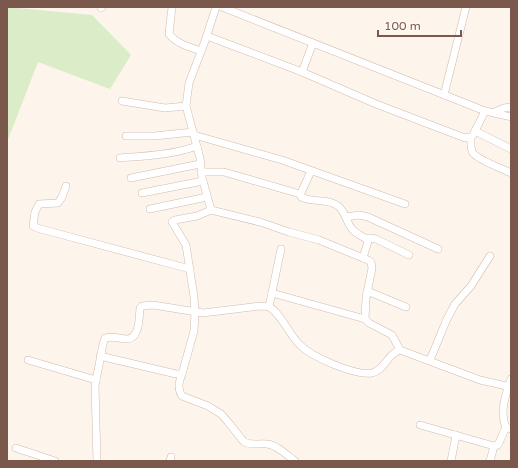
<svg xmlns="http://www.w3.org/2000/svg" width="518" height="468" font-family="'Varela Round',sans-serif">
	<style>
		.green { fill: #daecc8 }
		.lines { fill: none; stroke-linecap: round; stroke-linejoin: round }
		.minor-casing { stroke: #d1bbaf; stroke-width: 8 }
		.minor { stroke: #fff; stroke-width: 7 }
	</style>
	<rect width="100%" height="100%" fill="#fdf4eb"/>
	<path class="green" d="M7,7L92,15L131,55L110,89L38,62L7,142Z"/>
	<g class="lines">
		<g class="minor-casing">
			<g id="minor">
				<path d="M172,7L169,34C177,44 189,47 201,51"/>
				<path d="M222,7L485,111L511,117"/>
				<path d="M101,8L102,7"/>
				<path d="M207,36L302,72L376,104L465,138L471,137L473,135L485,111"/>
				<path d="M302,72L313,43"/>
				<path d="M444,95L466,7"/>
				<path d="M122,101L165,108L186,106"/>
				<path d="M495,112L504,108L511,107"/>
				<path d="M475,131L511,149"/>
				<path d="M194,135L282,160L405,204"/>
				<path d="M126,136H154L193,132"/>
				<path d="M471,137C471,142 470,149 473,153C478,160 503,169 511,173"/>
				<path d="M120,158C146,156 172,155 197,146"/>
				<path d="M311,171L301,193V197C312,203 328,198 338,206C346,212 346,223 353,230C357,235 364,236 368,241L363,258"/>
				<path d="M201,172H224L300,194"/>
				<path d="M131,178L200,164"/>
				<path d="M66,186L62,197L58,203L39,204L35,212L33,226L37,228L190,269"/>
				<path d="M142,193L203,181"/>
				<path d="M150,209L207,197"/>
				<path d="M211,210L202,177L200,158L186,106L189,83L205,41L216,7"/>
				<path d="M346,217L359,215L368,217L438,249"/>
				<path d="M366,238H371L376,239L409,255"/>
				<path d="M367,291L406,307"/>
				<path d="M272,293L365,319"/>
				<path d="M269,307L281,249"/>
				<path d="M100,356L176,374H182L194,331L195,313L194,297L186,245L172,222L175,220L197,216L211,210L260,222L289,232L319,240L368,260L371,262L372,268L366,298L365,319L369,323L392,335L400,350"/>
				<path d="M28,360L96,380"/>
				<path d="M430,360L447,319L455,304L471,286L490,256"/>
				<path d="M182,374C179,382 177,388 182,396L208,406L221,414L228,422L244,442C252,446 259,443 267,444C277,445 287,455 295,461"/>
				<path d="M511,379C506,393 499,413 506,427L511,429"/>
				<path d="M420,425L494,446L498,445L506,427"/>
				<path d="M16,448L55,461"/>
				<path d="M97,461L95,386L103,344L105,338C112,336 118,338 125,339C140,340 139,319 140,308L142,306L153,305L203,313L260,306C262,306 266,306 269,307C280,312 290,336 300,345C312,357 355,376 372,373C385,370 387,354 400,350L480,380L511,387"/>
				<path d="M170,461L171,457"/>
				<path d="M451,461L456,435"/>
				<path d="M490,461L494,446"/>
			</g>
		</g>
		<use href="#minor" class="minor"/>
	</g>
	<rect width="518" height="468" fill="none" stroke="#7a584c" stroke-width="16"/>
	<path d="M378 30v6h83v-6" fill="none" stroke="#7a584c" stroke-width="2"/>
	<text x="384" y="30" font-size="12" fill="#7a584c" stroke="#fff9f2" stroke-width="3" paint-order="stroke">100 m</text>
</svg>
